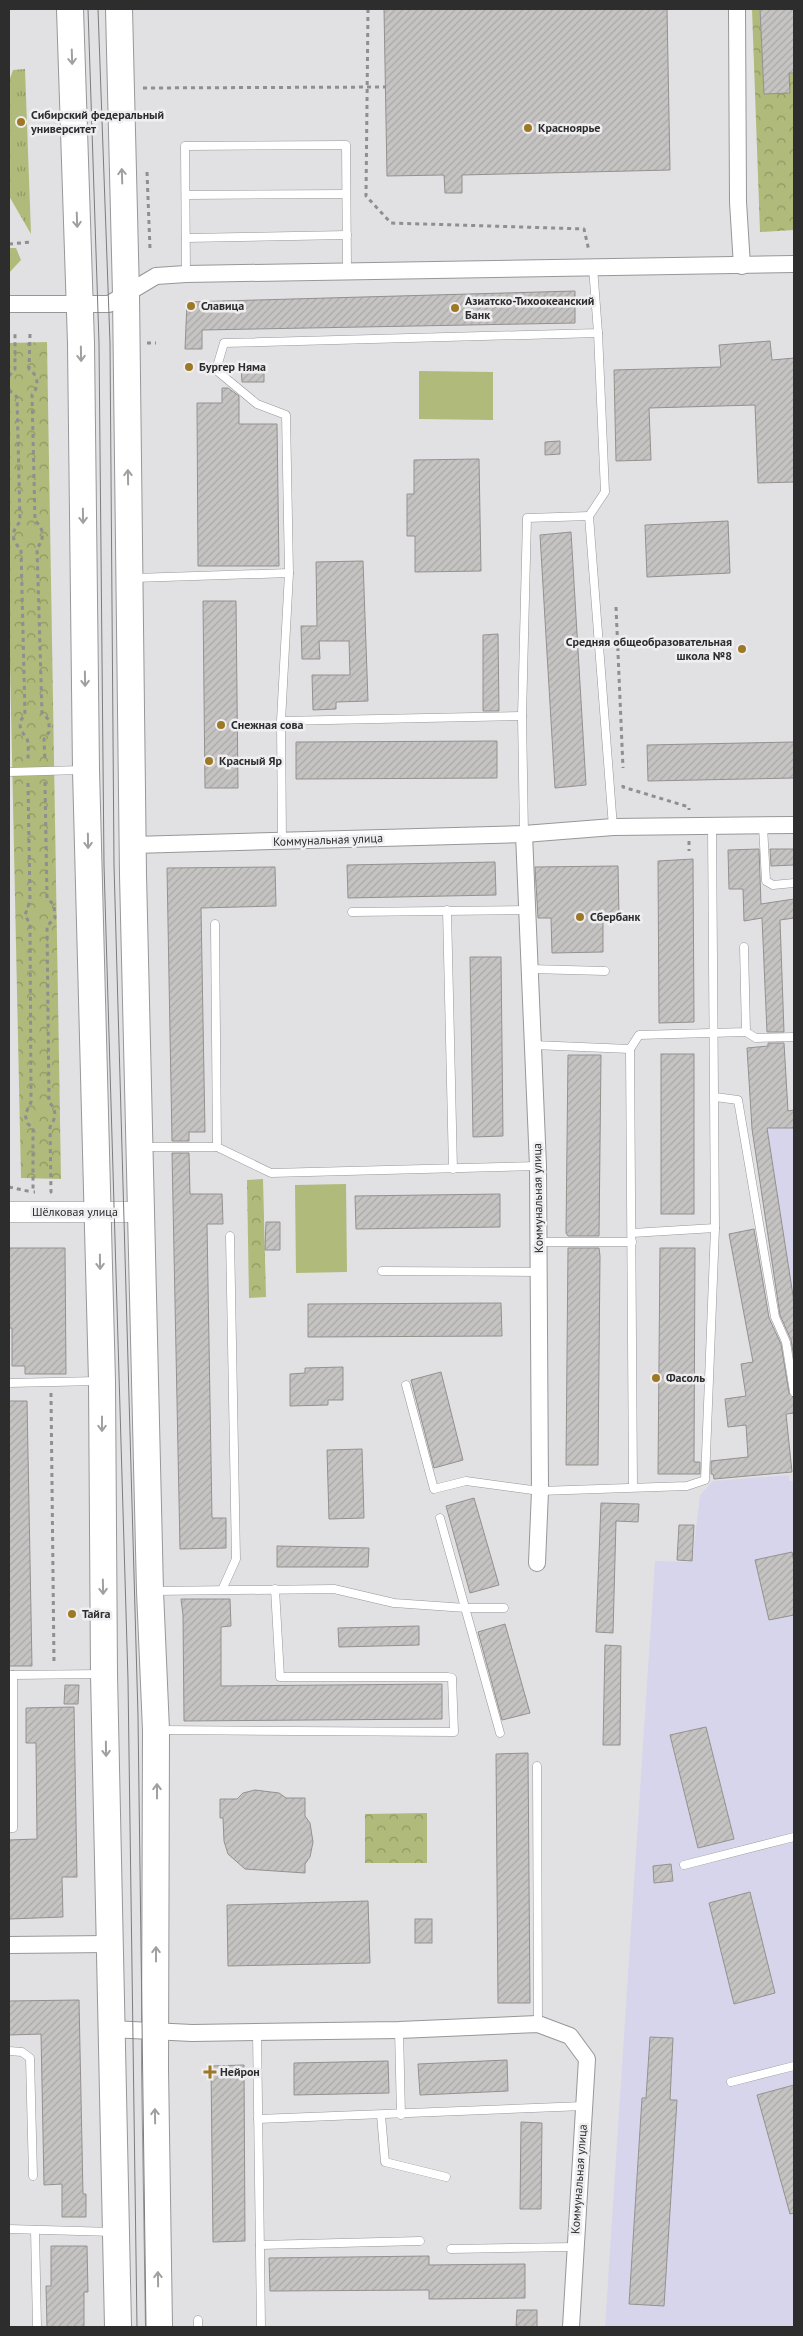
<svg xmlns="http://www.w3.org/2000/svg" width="803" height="2336" font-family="'PT Sans',sans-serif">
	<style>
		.industrial { fill: #d7d5eb }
		.grass { fill: url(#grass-tufts) }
		.park { fill: url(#park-crowns) }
		.garden { fill: #b0ba7a }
		.building { fill: url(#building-hatch); stroke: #94918f }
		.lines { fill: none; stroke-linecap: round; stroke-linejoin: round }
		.service-casing { stroke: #97979a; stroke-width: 9 }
		.minor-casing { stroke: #97979a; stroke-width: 18 }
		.tertiary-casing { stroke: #97979a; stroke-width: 21 }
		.trunk-casing { stroke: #97979a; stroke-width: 28 }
		.path { stroke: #8f8f91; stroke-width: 3; stroke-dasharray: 4 4; stroke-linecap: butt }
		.service { stroke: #fff; stroke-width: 8 }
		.minor { stroke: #fff; stroke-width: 16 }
		.tertiary { stroke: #fff; stroke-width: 20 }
		.trunk { stroke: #fff; stroke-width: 26 }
		.tram { stroke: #7c7c7e; stroke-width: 1 }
		.oneway { stroke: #a0a0a1 }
		.poi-dot { fill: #9e7925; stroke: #efeef1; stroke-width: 2 }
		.labels { text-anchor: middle; stroke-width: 5; stroke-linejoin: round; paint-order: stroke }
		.poi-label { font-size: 12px; font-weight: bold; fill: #2d2d2e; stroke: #efeef1; text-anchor: start }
		.street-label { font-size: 12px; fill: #2d2d2e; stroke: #efeef1 }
	</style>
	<defs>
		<pattern id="grass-tufts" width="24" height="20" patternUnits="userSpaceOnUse" patternTransform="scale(1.25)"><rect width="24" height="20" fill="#b0ba7a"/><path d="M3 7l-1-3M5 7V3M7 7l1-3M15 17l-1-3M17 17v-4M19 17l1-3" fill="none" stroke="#909864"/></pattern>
		<pattern id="park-crowns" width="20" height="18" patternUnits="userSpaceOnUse" patternTransform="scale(1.25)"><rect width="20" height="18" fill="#b0ba7a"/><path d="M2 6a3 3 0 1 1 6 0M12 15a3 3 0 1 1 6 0" fill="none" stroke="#909864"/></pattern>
		<pattern id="building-hatch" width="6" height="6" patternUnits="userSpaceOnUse" patternTransform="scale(1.25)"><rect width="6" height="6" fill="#c6c4c2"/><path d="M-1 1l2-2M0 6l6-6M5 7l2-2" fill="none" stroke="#aaa9a7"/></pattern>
	</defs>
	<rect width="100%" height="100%" fill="#e1e1e4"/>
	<g class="industrial">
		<path d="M767,1128H794V1302Z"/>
		<path d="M789,1475V1481H794V2327H605L655,1561L692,1562L700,1495L713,1481Z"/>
	</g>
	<g class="grass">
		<path d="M25,69L31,234L9,196V81L13,70Z"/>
		<path d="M9,248H16L21,260L9,273Z"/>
	</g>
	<g class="park">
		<path d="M752,9H794V230L760,232Z"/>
		<path d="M47,342L61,1179L21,1178L9,617V343Z"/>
		<path d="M263,1179L266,1297L249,1298L247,1180Z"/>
		<path d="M427,1813V1863H365V1814Z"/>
	</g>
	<g class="garden">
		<path d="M419,371L493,372V420L419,419Z"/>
		<path d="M346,1184L347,1272L296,1273L295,1185Z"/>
	</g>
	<g class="building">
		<path d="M384,9H667L670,170L462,175V193H445L444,175L387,176Z"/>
		<path d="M760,9H794V73H789L790,93L764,94Z"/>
		<path d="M575,291V323L202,330V349H185L187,302Z"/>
		<path d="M770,341L772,360L794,358V482L758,483L755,405L649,408L651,460L616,461L614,370L721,367L719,345Z"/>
		<path d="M264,366V382H242L241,367Z"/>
		<path d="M222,388H228L239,396V424H277L279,566H198L197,403H222Z"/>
		<path d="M560,441V454L545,455V442Z"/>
		<path d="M479,459L481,571L415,572V536H407V494H414V460Z"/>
		<path d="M728,521L730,573L647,577L645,525Z"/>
		<path d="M571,532L586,785L555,788L540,535Z"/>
		<path d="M363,561L368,701L336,702V709L313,710L312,675H350L349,641H319L320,659H302L301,626H317L316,562Z"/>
		<path d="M203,601H236L238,788H205Z"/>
		<path d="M498,634L499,711H483V635Z"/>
		<path d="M497,741V778L296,779V742Z"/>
		<path d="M794,742V778L648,781L647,745Z"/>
		<path d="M759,849L761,904L794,899V918L780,920L784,1032H767L762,918L744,921L743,889H729L728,850Z"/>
		<path d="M770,849H794V865L771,866Z"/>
		<path d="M693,859L694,1022L659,1023L658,861Z"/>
		<path d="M495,862L496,895L348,898L347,865Z"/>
		<path d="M618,866L619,917H603V952L552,953L551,918H538L535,867Z"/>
		<path d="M275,867L276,906L201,908L205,1132H189V1141H172L167,868Z"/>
		<path d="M470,957H501L503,1136L473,1137Z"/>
		<path d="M768,1043H784L788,1111L794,1110V1128H767L794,1302V1358L791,1340L780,1315L752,1129L747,1048L768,1046Z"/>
		<rect x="661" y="1054" width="33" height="160"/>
		<path d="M568,1055H601L599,1236H568L566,1233Z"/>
		<path d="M172,1153H189L190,1194H222L223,1224H207L212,1518H226V1548L180,1549Z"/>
		<path d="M500,1194V1227L356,1229L355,1196Z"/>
		<path d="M266,1222H280V1250H265Z"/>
		<path d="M754,1229L769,1318L781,1344L789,1393L794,1398V1413L786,1414L792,1472L714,1479L713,1474H711V1461L748,1457L746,1425L728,1427L725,1399L746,1396L741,1364L753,1362L729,1234Z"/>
		<path d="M9,1248H65L66,1374H25V1366H12V1328H9Z"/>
		<path d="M568,1248H599L600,1256L598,1465H566Z"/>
		<path d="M660,1248H695L694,1462H700V1474H658Z"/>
		<path d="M501,1303L502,1336L308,1337V1304Z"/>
		<path d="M343,1367V1400H328V1405L290,1406V1374L305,1373V1368Z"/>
		<path d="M441,1372L463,1460L434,1468L411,1380Z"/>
		<path d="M9,1401H27L32,1666H9Z"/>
		<path d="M362,1449L364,1518L329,1519L327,1450Z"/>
		<path d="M474,1498L499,1585L470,1593L446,1506Z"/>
		<path d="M601,1503L639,1504L638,1522L616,1521L613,1633L596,1632Z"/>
		<path d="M679,1525H694L692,1561L677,1560Z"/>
		<path d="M277,1546L369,1548L368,1567H277Z"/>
		<path d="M792,1552L794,1562V1615L769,1620L755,1560Z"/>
		<path d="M181,1599H230L231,1626L221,1627V1686L442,1684V1719L184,1721L183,1615Z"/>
		<path d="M505,1624L530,1713L502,1720L478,1632Z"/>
		<path d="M419,1626V1645L339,1647L338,1628Z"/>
		<path d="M605,1645L621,1646L620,1745H603Z"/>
		<path d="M65,1685H79L78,1704H64Z"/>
		<path d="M74,1707L77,1877H62L63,1917L9,1919V1840L37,1839L36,1743H26V1708Z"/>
		<path d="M706,1727L734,1839L698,1848L670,1735Z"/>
		<path d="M528,1753L530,2003H498L496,1754Z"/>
		<path d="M255,1790L279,1793L286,1798H305V1816L310,1823L313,1842L310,1857L305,1864V1873L245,1869L228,1854L224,1841L223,1818H220V1799H237L243,1793Z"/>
		<path d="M671,1864L673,1881L654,1883L653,1866Z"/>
		<path d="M750,1892L775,1993L734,2004L709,1903Z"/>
		<path d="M368,1901L370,1963L228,1966L227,1905Z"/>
		<rect x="415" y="1919" width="17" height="24"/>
		<path d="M79,2000L83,2194H86V2217H62V2184L44,2185L41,2034L9,2035V2001Z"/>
		<path d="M650,2037L673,2038L670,2100H677L664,2306L629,2304L642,2098H646Z"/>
		<path d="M507,2060L508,2091L420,2095L418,2064Z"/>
		<path d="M388,2061L389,2093L294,2095V2063Z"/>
		<path d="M244,2065L245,2241L213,2242L211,2066Z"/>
		<path d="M794,2085V2213L790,2214L757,2095Z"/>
		<path d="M521,2122L542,2123L541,2209H520Z"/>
		<path d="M51,2246H87L88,2292H84V2327H47L46,2286H51Z"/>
		<path d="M429,2256V2265L525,2264V2298L429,2299V2290L270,2291L269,2258Z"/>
		<path d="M517,2310H537V2327H516Z"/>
	</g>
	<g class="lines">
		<g class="service-casing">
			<g id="service">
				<path d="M186,195L346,194"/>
				<path d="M186,238L347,235"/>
				<path d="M186,274L185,146L346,145L347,270"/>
				<path d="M598,333L605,492L589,516L613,827"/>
				<path d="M134,578L289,573"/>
				<path d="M281,721L522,716"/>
				<path d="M9,772L82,770"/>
				<path d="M763,826L766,881L773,885L794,883"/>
				<path d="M524,834L522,716L527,518L589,516"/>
				<path d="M282,842L281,721L289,573L286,415L257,404L216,370L224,343L598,333L593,267"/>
				<path d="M447,910L453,1169"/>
				<path d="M352,912L526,910"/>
				<path d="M215,924L217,1147"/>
				<path d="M530,969L605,971"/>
				<path d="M746,1032L756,1038L794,1037"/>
				<path d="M533,1045L630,1049L639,1035L746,1032L744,947"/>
				<path d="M630,1049L633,1487"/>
				<path d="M715,1097L738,1100L775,1317L786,1342L794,1392"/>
				<path d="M142,1147H217L271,1173L538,1166"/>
				<path d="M632,1233L715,1228"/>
				<path d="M539,1242H632"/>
				<path d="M382,1271L538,1272"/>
				<path d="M9,1383L98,1381"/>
				<path d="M406,1385L434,1489L466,1481L540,1491L687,1486L705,1480L715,1228L712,827"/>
				<path d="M440,1518L500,1733"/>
				<path d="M222,1590L236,1559L230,1236"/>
				<path d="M153,1591L334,1589L394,1603L466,1608H504"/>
				<path d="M9,1675H13V1828H9"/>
				<path d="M13,1675L101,1674"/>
				<path d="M161,1730L454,1732L452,1678L448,1677H280L275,1589"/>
				<path d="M537,1766L538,2024"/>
				<path d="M684,1865L794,1837"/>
				<path d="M399,2030L401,2115"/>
				<path d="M257,2032L261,2327"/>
				<path d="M9,2051L22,2052L30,2058L33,2176"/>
				<path d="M731,2082L794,2066"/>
				<path d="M381,2115L385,2162L446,2177"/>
				<path d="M258,2119L584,2106"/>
				<path d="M9,2229L113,2232"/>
				<path d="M35,2230L37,2327"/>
				<path d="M260,2245L420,2241"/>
				<path d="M451,2249L574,2247"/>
				<path d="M198,2320V2327"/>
			</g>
		</g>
		<g class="minor-casing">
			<g id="minor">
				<path d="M737,9L738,202L742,266"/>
				<path d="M9,304H109L156,276L186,274L794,264"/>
				<path d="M524,834L538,1166L540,1491L537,1563"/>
				<path d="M133,845L524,834L613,827L794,825"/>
				<path d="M9,1945L109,1944"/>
				<path d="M111,2029L192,2033L399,2030L538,2024L570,2036L587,2059L571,2327"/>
			</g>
		</g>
		<g class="tertiary-casing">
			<path id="tertiary" d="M9,1212H142"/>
		</g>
		<g class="trunk-casing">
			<g id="trunk">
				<path d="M70,9L81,343L86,770L102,1381L104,1674L118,2327"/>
				<path d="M119,9L126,295L133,875L150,1591L156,1730L155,2068L159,2327"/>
			</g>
		</g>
		<g class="path">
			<path d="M368,9L366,196L391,223L584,229L589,251"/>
			<path d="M143,88L386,87"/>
			<path d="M147,172L150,249"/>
			<path d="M9,244L31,242"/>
			<path d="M30,334L29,369C39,376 39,387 32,395L35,521C44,528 45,539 37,548L42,713L49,720V732L44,739L45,761"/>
			<path d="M147,343H156"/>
			<path d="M9,376L15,369V334"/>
			<path d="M9,390L17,397L20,522C11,531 11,541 21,549L25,715C16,724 21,730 27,739C29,743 28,754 28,759"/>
			<path d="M616,607L623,768"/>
			<path d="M45,782L47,898L54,905L55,918L47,926L49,1102C57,1110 56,1118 50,1127L51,1192H49"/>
			<path d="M28,783L30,901L25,915L30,924L31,1102L25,1115L28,1124L33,1128V1192H35"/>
			<path d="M623,785V787L689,807V810"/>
			<path d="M689,841V851"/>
			<path d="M9,1187L32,1192"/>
			<path d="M51,1393L54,1664"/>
		</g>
		<use href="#service" class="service"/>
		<use href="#minor" class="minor"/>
		<use href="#tertiary" class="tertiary"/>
		<use href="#trunk" class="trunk"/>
		<g class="tram">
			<path d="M88,9L99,343L104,865L128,1680L137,2327"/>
			<path d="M98,9L110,343L114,865L138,1716L146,2327"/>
		</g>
	</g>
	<defs><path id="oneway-shaft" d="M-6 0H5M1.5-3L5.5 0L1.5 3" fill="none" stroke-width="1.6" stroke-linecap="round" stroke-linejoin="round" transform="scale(1.25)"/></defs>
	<g class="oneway">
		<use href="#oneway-shaft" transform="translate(72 57) rotate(88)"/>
		<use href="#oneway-shaft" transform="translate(122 176) rotate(-92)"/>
		<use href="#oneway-shaft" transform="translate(77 220) rotate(88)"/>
		<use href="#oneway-shaft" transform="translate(81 354) rotate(89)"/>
		<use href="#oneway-shaft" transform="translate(128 477) rotate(-91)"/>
		<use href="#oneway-shaft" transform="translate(83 516) rotate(89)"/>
		<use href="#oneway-shaft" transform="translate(85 679) rotate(89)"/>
		<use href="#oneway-shaft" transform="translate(88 841) rotate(89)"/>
		<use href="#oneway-shaft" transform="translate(100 1262) rotate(89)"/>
		<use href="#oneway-shaft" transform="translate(102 1424) rotate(90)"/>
		<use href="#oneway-shaft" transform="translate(103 1587) rotate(89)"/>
		<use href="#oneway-shaft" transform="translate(106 1749) rotate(89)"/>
		<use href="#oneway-shaft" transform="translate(157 1791) rotate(-90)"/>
		<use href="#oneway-shaft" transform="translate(156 1954) rotate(-90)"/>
		<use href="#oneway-shaft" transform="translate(155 2116) rotate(-91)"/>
		<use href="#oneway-shaft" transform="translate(158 2279) rotate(-91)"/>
	</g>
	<g class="poi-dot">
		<circle cx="21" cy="122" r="5"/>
		<circle cx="528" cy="128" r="5"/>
		<circle cx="191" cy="306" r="5"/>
		<circle cx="455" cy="308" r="5"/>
		<circle cx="189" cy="367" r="5"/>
		<circle cx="742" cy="649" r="5"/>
		<circle cx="221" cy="725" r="5"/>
		<circle cx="209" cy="761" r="5"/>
		<circle cx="580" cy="917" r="5"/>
		<circle cx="656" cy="1378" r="5"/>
		<circle cx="72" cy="1614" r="5"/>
		<path d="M207.5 2064.5h5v5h5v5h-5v5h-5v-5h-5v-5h5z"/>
	</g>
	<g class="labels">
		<g class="poi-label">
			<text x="31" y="119">Сибирский федеральный<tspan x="31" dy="14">университет</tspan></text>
			<text x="538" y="132">Красноярье</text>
			<text x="465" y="305">Азиатско-Тихоокеанский<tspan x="465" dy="14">Банк</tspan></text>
			<text x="201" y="310">Славица</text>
			<text x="199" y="371">Бургер Няма</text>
			<text x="732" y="646" text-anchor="end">Средняя общеобразовательная<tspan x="732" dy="14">школа №8</tspan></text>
			<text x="231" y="729">Снежная сова</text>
			<text x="219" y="765">Красный Яр</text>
			<text x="590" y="921">Сбербанк</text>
			<text x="666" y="1382">Фасоль</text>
			<text x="82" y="1618">Тайга</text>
			<text x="220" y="2076">Нейрон</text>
		</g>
		<g class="street-label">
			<text transform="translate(328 840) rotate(-2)" y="4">Коммунальная улица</text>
			<text transform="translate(538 1198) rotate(-91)" y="4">Коммунальная улица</text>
			<text x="75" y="1216">Шёлковая улица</text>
			<text transform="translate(579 2179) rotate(-86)" y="4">Коммунальная улица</text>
		</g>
	</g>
	<rect width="803" height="2336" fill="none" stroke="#2d2d2e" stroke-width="20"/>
</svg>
